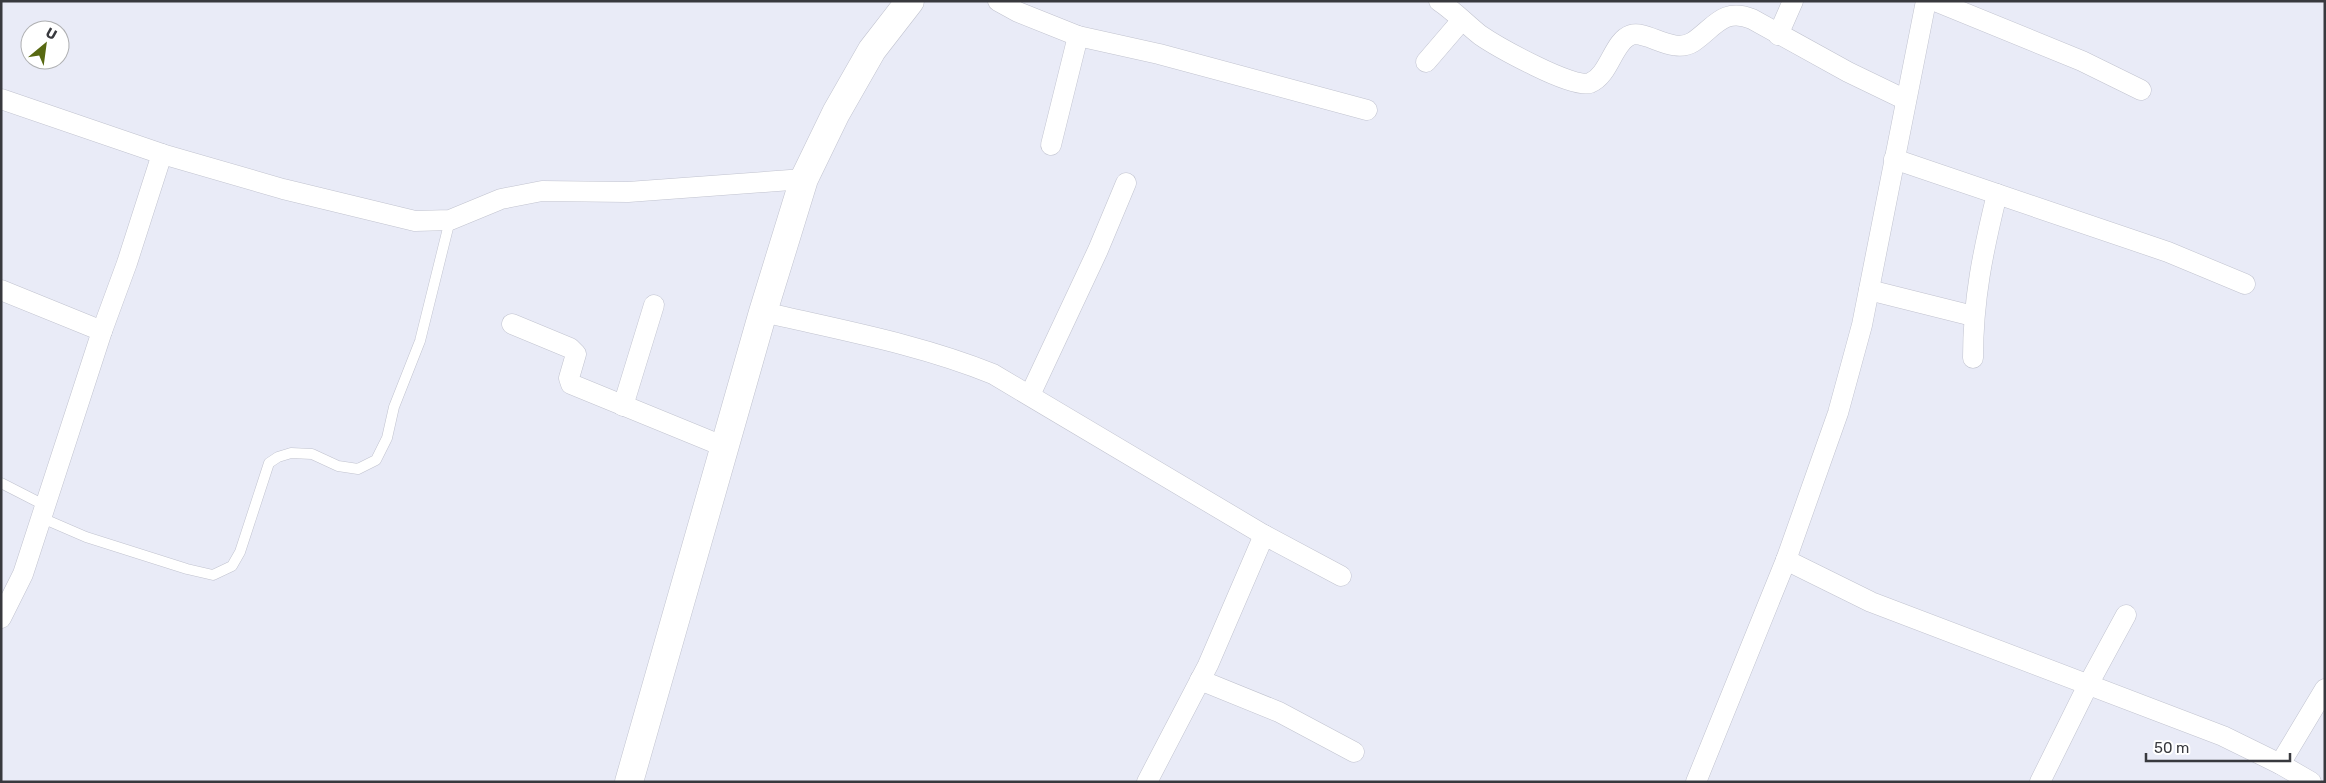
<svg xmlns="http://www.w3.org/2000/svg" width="2326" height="783" font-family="Rubik,sans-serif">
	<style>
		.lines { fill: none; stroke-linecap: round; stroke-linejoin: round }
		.lane-casing { stroke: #c1c3cf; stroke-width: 11 }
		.street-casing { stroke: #c1c3cf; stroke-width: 21 }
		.secondary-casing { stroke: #c1c3cf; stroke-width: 29 }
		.lane { stroke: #fff; stroke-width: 10 }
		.street { stroke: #fff; stroke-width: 20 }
		.secondary { stroke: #fff; stroke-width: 28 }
	</style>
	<rect width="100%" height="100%" fill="#e9ebf7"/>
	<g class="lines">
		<g class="lane-casing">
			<g id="lane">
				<path d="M1,483L46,506"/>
				<path d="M42,518L86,537L187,569L213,575L232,566L240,552L269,463L278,457L291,453L312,454L338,466L358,469L376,460L387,438L394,407L420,341L450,220"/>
			</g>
		</g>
		<g class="street-casing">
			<g id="street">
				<path d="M998,1L1018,12L1078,36L1159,54L1367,110"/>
				<path d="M1439,1C1454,11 1466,24 1480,35C1496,46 1574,90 1590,83C1610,75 1613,41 1631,35C1647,30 1673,55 1693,42C1714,28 1723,7 1752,19L1848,72L1906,100"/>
				<path d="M1935,1L2082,61L2141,90"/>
				<path d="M1778,35L1793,1"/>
				<path d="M1426,62L1462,20"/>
				<path d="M1,99L162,154L283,189L415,221L450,220L501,199L542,191L628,192L804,179"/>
				<path d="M1051,145L1078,36"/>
				<path d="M1894,159L2168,252L2245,284"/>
				<path d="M1,290L102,331"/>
				<path d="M1869,290L1973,316"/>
				<path d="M763,312C840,330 919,344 993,374L1264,535L1341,576"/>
				<path d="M512,324L570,348L576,354L569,378L571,384L725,447"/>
				<path d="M1973,358C1973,299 1983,251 1997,194"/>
				<path d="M1030,395L1098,250L1126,183"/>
				<path d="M623,406L654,305"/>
				<path d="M1786,560L1871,602L2223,736L2280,764L2311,782"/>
				<path d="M1,618L23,574L102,331L127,263L162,154"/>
				<path d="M1200,680L1279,712L1354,752"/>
				<path d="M2280,764L2325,689"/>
				<path d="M1147,782L1208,665L1264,535"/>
				<path d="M1696,782L1786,560L1838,413L1862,325L1926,1"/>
				<path d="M2040,782L2089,683L2126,615"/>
			</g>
		</g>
		<g class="secondary-casing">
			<path id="secondary" d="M629,782L763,312L804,179L836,113L872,50L910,1"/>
		</g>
		<use href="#lane" class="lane"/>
		<use href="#street" class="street"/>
		<use href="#secondary" class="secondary"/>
	</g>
	<rect width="2326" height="783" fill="none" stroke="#38393e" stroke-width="5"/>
	<g transform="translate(45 45) rotate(29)"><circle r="24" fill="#ffffff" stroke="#afb0b2"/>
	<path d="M0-4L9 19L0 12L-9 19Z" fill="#576811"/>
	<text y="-8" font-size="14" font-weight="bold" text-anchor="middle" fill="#38393e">U</text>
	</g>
	<path d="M2146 753v8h144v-8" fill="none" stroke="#38393e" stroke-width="2.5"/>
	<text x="2154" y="753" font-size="15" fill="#38393e" stroke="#ffffff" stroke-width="4" paint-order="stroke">50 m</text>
</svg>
